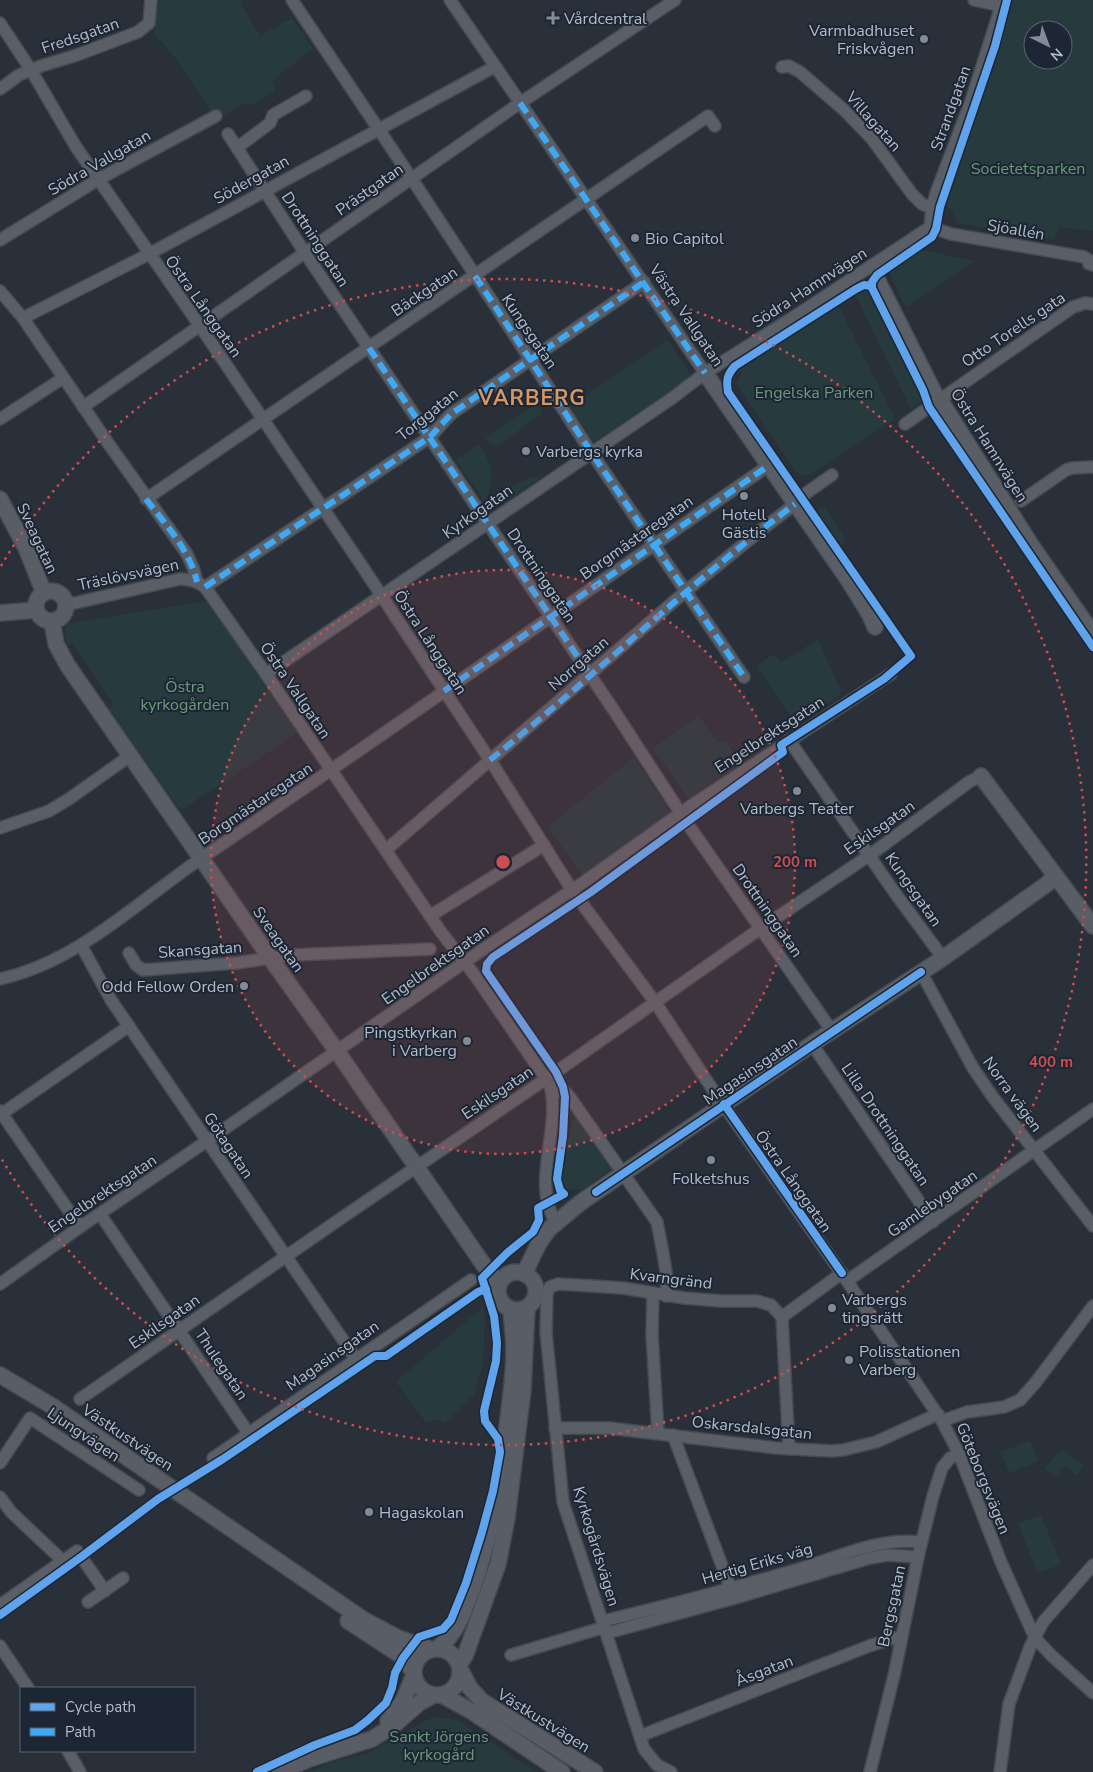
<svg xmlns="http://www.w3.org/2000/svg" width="1093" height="1772" font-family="'Nunito Sans',sans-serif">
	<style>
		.green { fill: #273b3f; fill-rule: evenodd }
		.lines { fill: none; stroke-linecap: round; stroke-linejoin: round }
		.street-casing { stroke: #464b52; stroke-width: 14 }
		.secondary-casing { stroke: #464b52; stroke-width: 18 }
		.street { stroke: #5a5f67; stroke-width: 11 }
		.secondary { stroke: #595d65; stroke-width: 15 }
		.quiet { stroke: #3fa9f5; stroke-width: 6; stroke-dasharray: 12 6; stroke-linecap: butt }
		.cycleway-casing { stroke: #1d2634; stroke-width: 11 }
		.cycleway { stroke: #60a3ed; stroke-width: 8 }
		.ring { fill: none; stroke: #ce4d50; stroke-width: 2.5; stroke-dasharray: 2.5 5 }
		.poi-dot { fill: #848b97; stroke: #1d2634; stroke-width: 2 }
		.labels { text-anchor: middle; stroke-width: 4; stroke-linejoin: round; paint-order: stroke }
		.poi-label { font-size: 16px; fill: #b4bcca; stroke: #1d2634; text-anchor: start }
		.street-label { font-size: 16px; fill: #b4bcca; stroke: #1d2634 }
		.park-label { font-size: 16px; fill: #6b9b77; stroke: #1d2634 }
		.district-label { font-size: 21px; font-weight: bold; letter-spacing: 1px; fill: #d69763; stroke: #1d2634 }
		.centre { fill: #ce4d50; stroke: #1d2634; stroke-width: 2.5 }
		.ring-label { font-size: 15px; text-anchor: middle; font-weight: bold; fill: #ce4d50; stroke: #1d2634; stroke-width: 4; stroke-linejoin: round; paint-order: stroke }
	</style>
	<rect width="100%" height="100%" fill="#2a3039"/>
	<g class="green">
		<path d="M156,0H243L240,2L260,36L292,18L313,48L272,81L276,91L253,104L239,105L217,120L171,52L154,34Z"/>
		<path d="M1012,0H1093V231L1060,227L1054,240L958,223L951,209L945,205L998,55ZM1033,30H1063V60H1033Z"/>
		<path d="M920,251H927L973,261L906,308L889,272Z"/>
		<path d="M863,291L868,292L874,299L922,394C923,402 917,405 911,409L856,296L858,293Z"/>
		<path d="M838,305L895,419L811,474L804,476L796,471L736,384L741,376L739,368Z"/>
		<path d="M667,340L692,377L594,442L569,407Z"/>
		<path d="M537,403L541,409V414L500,444H492L485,438Z"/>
		<path d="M479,445C494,468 495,477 485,503L456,460Z"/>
		<path d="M534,477L539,478L497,507L495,503C498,490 521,480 534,477Z"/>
		<path d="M825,508L845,538L841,547L816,510Z"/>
		<path d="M208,601L297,733L181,810L107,709L114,704L72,643L67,646L65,627L69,623Z"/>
		<path d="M818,639L841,691L839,696L800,721L792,718L757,666L774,654L781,663Z"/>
		<path d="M699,716L718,743L725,741L739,760L737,766L691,797H687L653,748Z"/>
		<path d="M634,757L672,815L584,877L548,827Z"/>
		<path d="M575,1110L614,1167L582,1190L566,1188L560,1179Z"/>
		<path d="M483,1307L485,1313L483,1364L474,1394L445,1423L438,1419L426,1422L396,1382Z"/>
		<path d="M1030,1441L1039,1461L1010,1473L1000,1452Z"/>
		<path d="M1062,1449L1084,1466L1076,1476L1066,1466L1056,1477L1045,1468Z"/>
		<path d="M1041,1515L1061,1564L1038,1573L1018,1524Z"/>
		<path d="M433,1717L459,1721L536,1772H309L338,1760L369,1753Z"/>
	</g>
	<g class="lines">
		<g class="street-casing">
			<g id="street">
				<path d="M292,0L412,179L591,452L744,677"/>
				<path d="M450,0L705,373"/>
				<path d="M974,0L1002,6"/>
				<path d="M0,23L31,70L76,147L200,326L362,566L490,760L572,890L655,1002L711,1087L847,1281L942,1421L959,1454L1001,1562L1035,1638L1051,1655L1093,1693"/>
				<path d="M782,67L789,66L800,72L844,110L872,139L912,194L922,204L932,208"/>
				<path d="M0,89L19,75L41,66L77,55L138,32L149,23L151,0"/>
				<path d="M228,134L305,253L613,709L687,823L832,1031"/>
				<path d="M238,147L270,123L273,115L306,96"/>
				<path d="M930,227L932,208L936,193L971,101L1003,0"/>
				<path d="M930,227L951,234L1084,257L1089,260V264L1093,265"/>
				<path d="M0,240L99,179L216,116"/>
				<path d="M872,265L940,400"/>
				<path d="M0,291L23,318L108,443L187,554L194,570L197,582"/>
				<path d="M23,318L149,254L494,67"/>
				<path d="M83,407L520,103L675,0"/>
				<path d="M0,419L63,378"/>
				<path d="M905,424L1073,307L1085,303L1093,304"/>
				<path d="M146,499L708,116L715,126"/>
				<path d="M1021,501L1066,470L1072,468L1093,467"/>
				<path d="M205,587L430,437L451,414L644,282"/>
				<path d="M66,605L180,579C190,579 197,581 205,587L266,674L441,932L476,977L550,1085C562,1129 530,1183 556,1222"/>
				<path d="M266,674L671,399L705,373L800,313L930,227"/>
				<path d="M789,740L895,893L943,958"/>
				<path d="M0,828L49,811L69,799L131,755"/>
				<path d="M386,850L686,591L760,531L795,504L802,496L832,475"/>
				<path d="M430,916L544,845"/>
				<path d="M81,945L111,1000L356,1359"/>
				<path d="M129,953L136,965L143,970L236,963L293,955L430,949"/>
				<path d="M921,972L973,1068L992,1096L1093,1226"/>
				<path d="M0,979C80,961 139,900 206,855C395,728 580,595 768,466"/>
				<path d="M812,1044L933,1222"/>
				<path d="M552,1093L564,1091L569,1096L657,1222L663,1253L667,1278L666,1296"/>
				<path d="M0,1111L80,1227"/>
				<path d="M0,1115L129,1026"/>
				<path d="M100,1214L249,1434"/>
				<path d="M847,1281L1093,1109"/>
				<path d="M0,1284L80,1227L207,1141L485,948L584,882L692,805L891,674"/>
				<path d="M653,1294L652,1335L658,1433"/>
				<path d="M80,1399L340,1219L556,1072L761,928L870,855L969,782L981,776"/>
				<path d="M942,1421L967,1412L1004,1407L1020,1400L1036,1382L1093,1306"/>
				<path d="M555,1428H609L776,1448L831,1451L843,1450L876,1442L938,1414"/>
				<path d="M673,1435L733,1595"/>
				<path d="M789,1449L782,1317L842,1273"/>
				<path d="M213,1458L471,1280"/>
				<path d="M0,1463L30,1418L139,1490"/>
				<path d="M0,1497L11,1512L63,1561"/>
				<path d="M88,1602L123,1578"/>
				<path d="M0,1605L77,1551L105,1591"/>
				<path d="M603,1621C668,1606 734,1588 799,1569C839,1557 879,1537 921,1542"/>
				<path d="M607,1633L735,1598L870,1558L887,1555L918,1557"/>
				<path d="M0,1646L28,1688"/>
				<path d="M511,1655L605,1627"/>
				<path d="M640,1736L869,1646L894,1638H901"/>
				<path d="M68,1751L80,1772"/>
				<path d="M671,1772L657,1765L644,1749L563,1502L546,1332L547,1293L550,1287L558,1284L576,1285L623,1288L684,1298L721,1301H757L771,1305L782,1317"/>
				<path d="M870,1772L895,1671L918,1557L933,1496L942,1468L950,1458L959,1454"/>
				<path d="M1000,1772L1009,1704L1030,1647L1043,1622L1093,1565"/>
			</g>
		</g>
		<g class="secondary-casing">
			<g id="secondary">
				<path d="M705,373L849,581L870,615L875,627"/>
				<path d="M940,400L1031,545L1093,634"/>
				<path d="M0,499L26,548L44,593"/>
				<circle cx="51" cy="606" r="15"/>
				<path d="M0,613L36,610"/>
				<path d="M52,621L56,644L68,666L271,959L341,1057L483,1264L499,1284"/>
				<path d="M981,776L1093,926"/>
				<circle cx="517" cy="1291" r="19"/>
				<path d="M524,1274L539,1243L549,1229L580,1203L812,1044L943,958L1047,884L1055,876"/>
				<path d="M0,1375L52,1406L364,1620L398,1638L430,1649"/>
				<path d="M348,1621L400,1655L413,1671"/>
				<path d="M438,1648C457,1633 464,1612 472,1590C491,1537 500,1483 507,1427C510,1402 514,1376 514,1351C514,1337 512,1323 511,1309"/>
				<circle cx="437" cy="1672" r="23"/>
				<path d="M459,1664L465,1656L498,1564L507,1518L523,1390L527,1307"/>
				<path d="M460,1669L470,1688L482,1701L595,1772"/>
				<path d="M442,1695L471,1711L562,1772"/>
				<path d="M388,1721L403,1701L414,1675"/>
				<path d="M279,1772L309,1759L372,1739L394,1725L419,1703L434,1695"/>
			</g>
		</g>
		<use href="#street" class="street"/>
		<use href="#secondary" class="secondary"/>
		<g class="quiet">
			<path d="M520,103L705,373"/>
			<path d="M475,276L591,452L744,677"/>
			<path d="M369,348L590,675"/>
			<path d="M146,499C165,524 190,550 197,582"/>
			<path d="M205,587L430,437L451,414L644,282"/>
			<path d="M444,691L768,466"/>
			<path d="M490,760C594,677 688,584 795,504"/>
		</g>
		<g class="cycleway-casing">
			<g id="cycleway">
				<path d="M1007,0L995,46L940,207L936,229L932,237L877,275L872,282V288L923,390L929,407L1093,647"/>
				<path d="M724,1104L842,1273"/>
				<path d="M596,1192L921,972"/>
				<path d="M0,1615L81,1557L158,1499L223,1459L375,1356H386L478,1292L486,1289"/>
				<path d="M257,1772L315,1745L355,1730L368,1720L386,1703L392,1688L395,1673L403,1658L419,1637L443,1629L451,1620L466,1583L482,1532L493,1491L500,1452L498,1439L485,1421L484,1411L496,1361L497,1343L494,1316L482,1278L507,1253L533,1232L539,1220L538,1208L564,1194L560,1190L557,1179L563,1136L565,1097L563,1087L556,1072L486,971L487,964L493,957L591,892L783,752L781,745L884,679L911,656L728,392C726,380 727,375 735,366L856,289L864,285L872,286"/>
			</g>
		</g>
		<use href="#cycleway" class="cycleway"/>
	</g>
	<circle cx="503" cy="862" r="292" fill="#ce4d50" fill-opacity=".12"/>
	<g class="ring">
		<circle cx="503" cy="862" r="292"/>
		<path d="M1 566A583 583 0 1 1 1 1158"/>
	</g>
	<g class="poi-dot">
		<path d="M550.5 10.5h5v5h5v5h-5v5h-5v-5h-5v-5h5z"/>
		<circle cx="924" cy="39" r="5"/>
		<circle cx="635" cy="238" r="5"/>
		<circle cx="526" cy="451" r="5"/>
		<circle cx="744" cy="496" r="5"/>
		<circle cx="797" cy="791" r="5"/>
		<circle cx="244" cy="986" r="5"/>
		<circle cx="467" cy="1041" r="5"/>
		<circle cx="711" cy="1160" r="5"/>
		<circle cx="832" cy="1308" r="5"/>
		<circle cx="849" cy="1360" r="5"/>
		<circle cx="369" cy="1512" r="5"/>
	</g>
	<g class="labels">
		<g class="poi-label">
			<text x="564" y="24">Vårdcentral</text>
			<text x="914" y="36" text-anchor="end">Varmbadhuset<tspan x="914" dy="18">Friskvågen</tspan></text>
			<text x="645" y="244">Bio Capitol</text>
			<text x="536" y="457">Varbergs kyrka</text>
			<text x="744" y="520" text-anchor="middle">Hotell<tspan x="744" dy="18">Gästis</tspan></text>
			<text x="797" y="814" text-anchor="middle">Varbergs Teater</text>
			<text x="234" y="992" text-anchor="end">Odd Fellow Orden</text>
			<text x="457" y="1038" text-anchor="end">Pingstkyrkan<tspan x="457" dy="18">i Varberg</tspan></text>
			<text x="711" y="1184" text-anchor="middle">Folketshus</text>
			<text x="842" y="1305">Varbergs<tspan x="842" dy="18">tingsrätt</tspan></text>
			<text x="859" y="1357">Polisstationen<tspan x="859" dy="18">Varberg</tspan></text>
			<text x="379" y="1518">Hagaskolan</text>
		</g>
		<g class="street-label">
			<text transform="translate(80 35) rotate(-19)" y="6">Fredsgatan</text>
			<text transform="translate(950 108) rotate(-70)" y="6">Strandgatan</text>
			<text transform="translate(874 121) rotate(48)" y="6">Villagatan</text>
			<text transform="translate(99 162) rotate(-30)" y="6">Södra Vallgatan</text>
			<text transform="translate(251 179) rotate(-29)" y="6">Södergatan</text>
			<text transform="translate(369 189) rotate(-35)" y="6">Prästgatan</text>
			<text transform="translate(1016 229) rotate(10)" y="6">Sjöallén</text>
			<text transform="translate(316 239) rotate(57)" y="6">Drottninggatan</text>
			<text transform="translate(809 287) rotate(-33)" y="6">Södra Hamnvägen</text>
			<text transform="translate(424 291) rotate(-34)" y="6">Bäckgatan</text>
			<text transform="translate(204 306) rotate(55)" y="6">Östra Långgatan</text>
			<text transform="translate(687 315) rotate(56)" y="6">Västra Vallgatan</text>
			<text transform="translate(1013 329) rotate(-34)" y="6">Otto Torells gata</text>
			<text transform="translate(530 331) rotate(56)" y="6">Kungsgatan</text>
			<text transform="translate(427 414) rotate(-39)" y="6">Torggatan</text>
			<text transform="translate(990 445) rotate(58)" y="6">Östra Hamnvägen</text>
			<text transform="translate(477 511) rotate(-35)" y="6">Kyrkogatan</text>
			<text transform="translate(636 537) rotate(-35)" y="6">Borgmästaregatan</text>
			<text transform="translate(38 538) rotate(65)" y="6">Sveagatan</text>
			<text transform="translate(128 574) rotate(-12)" y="6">Träslövsvägen</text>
			<text transform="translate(542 575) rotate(56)" y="6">Drottninggatan</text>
			<text transform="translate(431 642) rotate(57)" y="6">Östra Långgatan</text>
			<text transform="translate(578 663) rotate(-41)" y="6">Norrgatan</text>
			<text transform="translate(296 690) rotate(56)" y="6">Östra Vallgatan</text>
			<text transform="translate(769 734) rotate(-33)" y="6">Engelbrektsgatan</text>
			<text transform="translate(255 803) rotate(-34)" y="6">Borgmästaregatan</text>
			<text transform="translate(879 827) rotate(-35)" y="6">Eskilsgatan</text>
			<text transform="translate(914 889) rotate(55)" y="6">Kungsgatan</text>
			<text transform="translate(768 910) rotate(55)" y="6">Drottninggatan</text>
			<text transform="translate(279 939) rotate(55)" y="6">Sveagatan</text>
			<text transform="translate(200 949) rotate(-4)" y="6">Skansgatan</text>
			<text transform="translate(435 964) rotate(-35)" y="6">Engelbrektsgatan</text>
			<text transform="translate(750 1070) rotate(-34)" y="6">Magasinsgatan</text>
			<text transform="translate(497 1092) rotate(-34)" y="6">Eskilsgatan</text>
			<text transform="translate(1013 1094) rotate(54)" y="6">Norra vägen</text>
			<text transform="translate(886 1124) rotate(56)" y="6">Lilla Drottninggatan</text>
			<text transform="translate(229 1145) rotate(56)" y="6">Götagatan</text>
			<text transform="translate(794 1181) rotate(55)" y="6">Östra Långgatan</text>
			<text transform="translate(102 1193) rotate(-34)" y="6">Engelbrektsgatan</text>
			<text transform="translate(932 1203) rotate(-35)" y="6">Gamlebygatan</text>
			<text transform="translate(671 1278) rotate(7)" y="6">Kvarngränd</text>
			<text transform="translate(164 1321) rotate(-35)" y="6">Eskilsgatan</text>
			<text transform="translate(332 1355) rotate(-35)" y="6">Magasinsgatan</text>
			<text transform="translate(222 1364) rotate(56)" y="6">Thulegatan</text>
			<text transform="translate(752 1427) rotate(6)" y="6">Oskarsdalsgatan</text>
			<text transform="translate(84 1434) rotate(34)" y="6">Ljungvägen</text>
			<text transform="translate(128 1437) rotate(34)" y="6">Västkustvägen</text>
			<text transform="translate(984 1478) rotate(68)" y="6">Göteborgsvägen</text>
			<text transform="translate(597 1546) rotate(73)" y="6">Kyrkogårdsvägen</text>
			<text transform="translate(757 1563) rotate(-16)" y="6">Hertig Eriks väg</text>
			<text transform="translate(891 1606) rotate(-78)" y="6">Bergsgatan</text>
			<text transform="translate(764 1670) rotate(-21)" y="6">Åsgatan</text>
			<text transform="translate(544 1720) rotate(32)" y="6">Västkustvägen</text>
		</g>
		<g class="park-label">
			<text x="1028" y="174">Societetsparken</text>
			<text x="814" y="398">Engelska Parken</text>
			<text x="185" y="692">Östra<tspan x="185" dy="18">kyrkogården</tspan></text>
			<text x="439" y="1742">Sankt Jörgens<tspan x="439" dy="18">kyrkogård</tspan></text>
		</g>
		<g class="district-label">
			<text x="532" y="405">VARBERG</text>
		</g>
	</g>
	<circle cx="503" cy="862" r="8" class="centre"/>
	<g class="ring-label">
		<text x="795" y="867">200 m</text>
		<text x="1051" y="1067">400 m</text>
	</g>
	<rect x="20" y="1687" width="175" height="65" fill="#1d2634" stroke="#596270"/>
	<rect x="30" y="1703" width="25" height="8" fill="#60a3ed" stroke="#596270"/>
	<text x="65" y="1712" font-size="15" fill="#b4bcca">Cycle path</text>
	<rect x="30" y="1728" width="25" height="8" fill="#3fa9f5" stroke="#596270"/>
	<text x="65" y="1737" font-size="15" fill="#b4bcca">Path</text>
	<g transform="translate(1048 45) rotate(138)"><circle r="24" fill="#1d2634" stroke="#596270"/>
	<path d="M0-4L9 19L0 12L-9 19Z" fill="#848b97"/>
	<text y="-8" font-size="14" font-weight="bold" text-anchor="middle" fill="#b4bcca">N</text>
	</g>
</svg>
